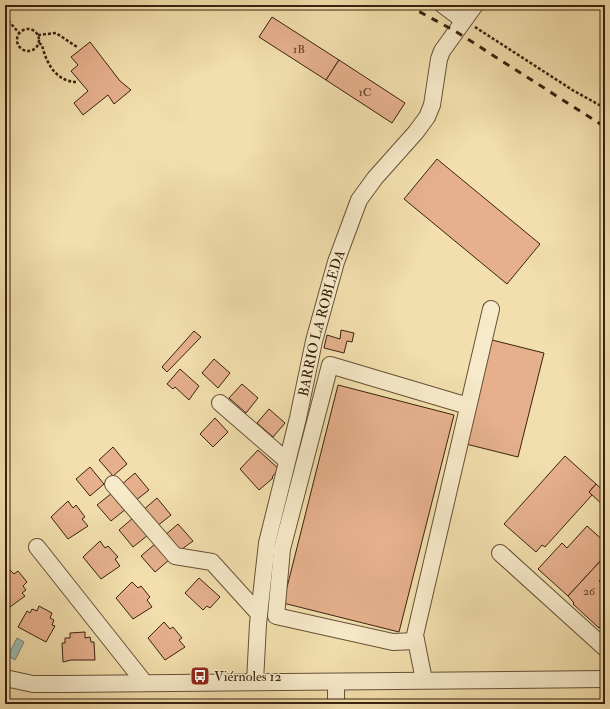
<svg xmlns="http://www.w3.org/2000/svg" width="610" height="709" font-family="'IM FELL Double Pica',serif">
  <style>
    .green { fill: #b8c28b; stroke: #78724d }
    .water { fill: #9dbbb2; stroke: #757e71 }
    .building { fill: #e6b08d; stroke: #38220f }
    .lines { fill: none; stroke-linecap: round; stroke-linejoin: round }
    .minor-casing { stroke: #665136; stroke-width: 18 }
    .path { stroke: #38220f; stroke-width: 2.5; stroke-dasharray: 3 2; stroke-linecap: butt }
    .minor { stroke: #f7eaca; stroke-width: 16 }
    .rail { stroke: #38220f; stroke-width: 3; stroke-dasharray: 7 7; stroke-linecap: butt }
    .labels { text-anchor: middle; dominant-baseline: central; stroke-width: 3; stroke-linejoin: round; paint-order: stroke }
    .number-label { font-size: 12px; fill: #64462e }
    .street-label { font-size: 14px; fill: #38220f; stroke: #f7eaca }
    .poi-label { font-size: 14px; fill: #38220f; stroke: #f7eaca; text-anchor: start }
  </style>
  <rect width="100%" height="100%" fill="#f2dfad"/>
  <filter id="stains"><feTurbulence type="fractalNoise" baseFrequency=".005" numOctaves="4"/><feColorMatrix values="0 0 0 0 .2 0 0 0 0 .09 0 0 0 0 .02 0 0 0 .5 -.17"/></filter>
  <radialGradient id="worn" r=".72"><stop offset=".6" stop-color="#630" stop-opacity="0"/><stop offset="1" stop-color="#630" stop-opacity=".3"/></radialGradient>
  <rect class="green" x="150" y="702" width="79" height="2"/>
  <polygon class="water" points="17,638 24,642 15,660 8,656"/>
  <g class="building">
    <polygon points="272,17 339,60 326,80 259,37"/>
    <polygon points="90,42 120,81 131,90 114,104 108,95 83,115 74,103 88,91 71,71 78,65 71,57"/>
    <polygon points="339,60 405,103 392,123 326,80"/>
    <polygon points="437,159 540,244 507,284 404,199"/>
    <polygon points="341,330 354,333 352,342 347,341 344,353 324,348 327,335 340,339"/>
    <polygon points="194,331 201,337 167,372 162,367"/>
    <polygon points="492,340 544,353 518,457 466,444"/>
    <polygon points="214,359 230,373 218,388 202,373"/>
    <polygon points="180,369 199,386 189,400 175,387 173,389 167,384"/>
    <polygon points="242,384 258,398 246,413 229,398"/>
    <polygon points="338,385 454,415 399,632 283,603"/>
    <polygon points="269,409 285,423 273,437 257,423"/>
    <polygon points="215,418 228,432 213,447 200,434"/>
    <polygon points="113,447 127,464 113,476 99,460"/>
    <polygon points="258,450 279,469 272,477 273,478 259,490 240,469"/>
    <polygon points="565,456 596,484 589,492 592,495 545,547 542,545 536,552 504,524"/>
    <polygon points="90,467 104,484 90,496 76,479"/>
    <polygon points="135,473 149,490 135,501 121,485"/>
    <polygon points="596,484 605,492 605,507 589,492"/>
    <polygon points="112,493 126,509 111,521 97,505"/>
    <polygon points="157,498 171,515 156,527 142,511"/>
    <polygon points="68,501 73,508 76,505 85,517 82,519 88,526 68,539 51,517"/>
    <polygon points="133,518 148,535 133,547 119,530"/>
    <polygon points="178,524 193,541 178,552 164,536"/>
    <polygon points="587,526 605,542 605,556 568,596 538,569 562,543 567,548"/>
    <polygon points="100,541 105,548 108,546 118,557 115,559 120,566 101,579 83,557"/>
    <polygon points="155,544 169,560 155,572 141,556"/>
    <polygon points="605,556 605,575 599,581 605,586 605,622 599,628 573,604 574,603 568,596"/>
    <polygon points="10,570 14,574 18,571 27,582 23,586 26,590 22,593 25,596 10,607 5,600 5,571 7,573"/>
    <polygon points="605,575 605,586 599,581"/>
    <polygon points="199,578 220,597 210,608 207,606 203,610 185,593"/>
    <polygon points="132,582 138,588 141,586 150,597 147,600 152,607 133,619 116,598"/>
    <polygon points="39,606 52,613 50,618 54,620 52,625 55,626 46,642 18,627 27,611 30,613 32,609 37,611"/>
    <polygon points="164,622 170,629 173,627 182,638 179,640 185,647 165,660 148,638"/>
    <polygon points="85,632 85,638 90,637 91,642 94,642 95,660 71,660 63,662 62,643 65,643 65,638 70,638 70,633"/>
  </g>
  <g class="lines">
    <defs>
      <g id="minor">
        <polyline points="443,5 463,20"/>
        <polyline points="220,403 287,461"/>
        <polyline points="113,484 175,556 212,562 259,614"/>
        <polyline points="37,547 144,682"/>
        <polyline points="500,553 605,648"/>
        <polyline points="416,641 393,642 276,616 282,549 330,365 468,406"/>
        <polyline points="5,678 33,684 63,684 605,679"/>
        <polyline points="424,680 415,635 491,309"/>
        <path id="s1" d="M 255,682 L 258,624 L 267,543 L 298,418 L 314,341 L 336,262 L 359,200 L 375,178 L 416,132 L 427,117 L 432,105 L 439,59 L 442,51 L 475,5"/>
        <polyline points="336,682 336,704"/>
      </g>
    </defs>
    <use href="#minor" class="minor-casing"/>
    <g class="path">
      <polyline points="5,17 19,33"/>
      <polyline points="475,27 574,91 605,108"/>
      <circle cx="28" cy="40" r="11"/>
      <polyline points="38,35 56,33 77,47"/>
      <path d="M 39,43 L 42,45 C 46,62 55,81 76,82"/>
    </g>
    <use href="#minor" class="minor"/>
    <polyline class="rail" points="407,5 455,31 605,127"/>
  </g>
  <defs>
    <symbol id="bus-square" viewBox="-11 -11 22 22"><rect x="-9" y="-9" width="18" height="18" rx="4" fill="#8f2418" stroke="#f7eaca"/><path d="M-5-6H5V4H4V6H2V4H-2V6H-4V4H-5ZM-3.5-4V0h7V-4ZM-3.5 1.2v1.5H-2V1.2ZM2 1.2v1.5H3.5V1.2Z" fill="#fff"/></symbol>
  </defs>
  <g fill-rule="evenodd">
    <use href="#bus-square" x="189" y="665" width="22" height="22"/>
  </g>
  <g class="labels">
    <g class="number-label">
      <text x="299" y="49">1B</text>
      <text x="365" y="92">1C</text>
      <text x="589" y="591">26</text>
    </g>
    <g class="street-label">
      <text stroke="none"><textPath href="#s1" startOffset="366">BARRIO LA ROBLEDA</textPath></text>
    </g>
    <g class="poi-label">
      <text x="214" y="676">Viérnoles 12</text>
    </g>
  </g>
  <rect width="610" height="709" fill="none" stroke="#f2dfad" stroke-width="20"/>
  <rect x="6" y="6" width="598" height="697" fill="none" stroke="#38220f" stroke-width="2"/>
  <rect x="10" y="10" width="590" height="689" fill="none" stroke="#38220f"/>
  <rect width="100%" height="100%" filter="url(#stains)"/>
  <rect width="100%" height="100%" fill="url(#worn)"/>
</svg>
